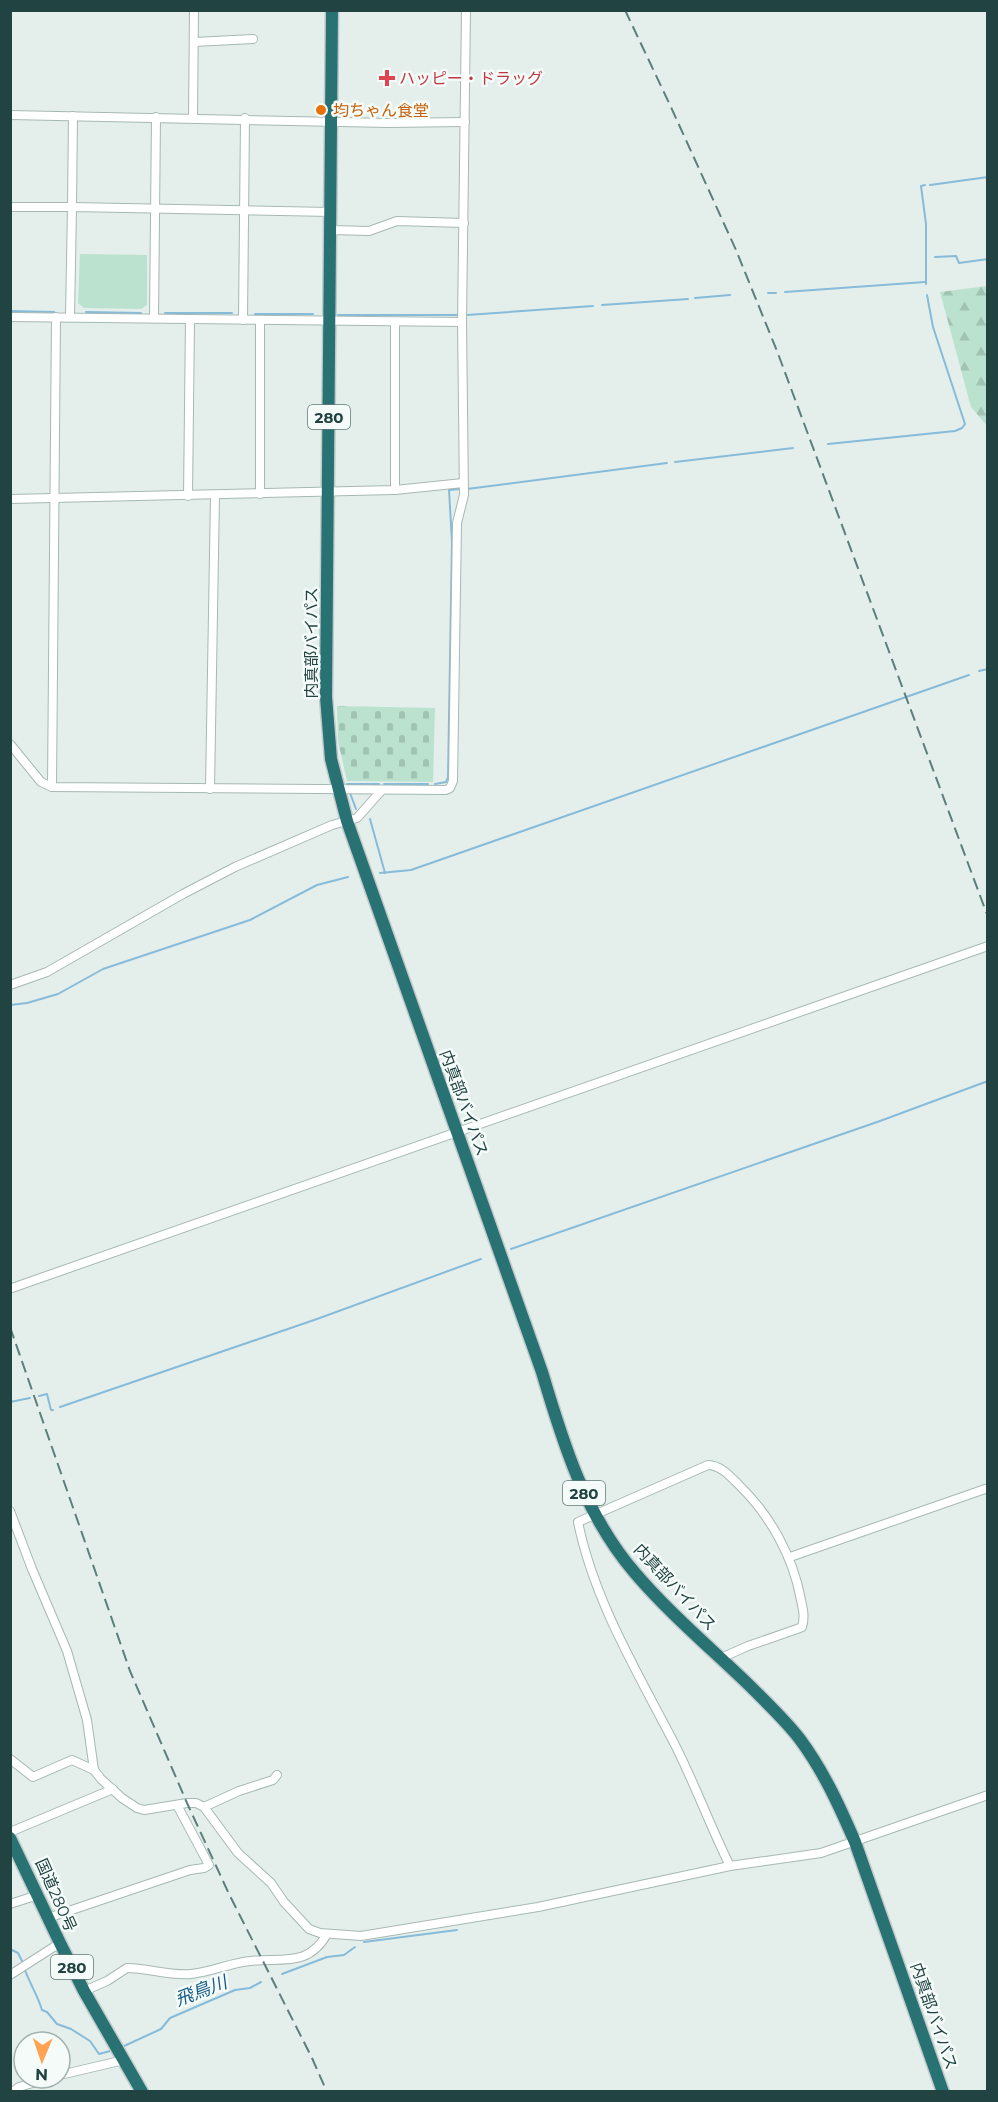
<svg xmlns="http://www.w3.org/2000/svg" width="998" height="2102" font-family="Montserrat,'Noto Sans JP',sans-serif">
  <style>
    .green { fill: #bbe2ce }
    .forest { fill: url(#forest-firs) }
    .cemetery { fill: url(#cemetery-stones) }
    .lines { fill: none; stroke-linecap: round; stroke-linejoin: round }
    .stream { stroke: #86bbd9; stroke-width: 2 }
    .minor-casing { stroke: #a6b8b5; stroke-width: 10 }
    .highway-casing { stroke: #c1caca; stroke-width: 15 }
    .minor { stroke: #fff; stroke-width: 8 }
    .highway { stroke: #297273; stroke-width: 12 }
    .rail { stroke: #5c7e7c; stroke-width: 2; stroke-dasharray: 12 6; stroke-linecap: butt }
    .health-dot { fill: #e0444e; stroke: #f5fbf9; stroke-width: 2 }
    .food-dot { fill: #e8710a; stroke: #f5fbf9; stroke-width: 2 }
    .labels { text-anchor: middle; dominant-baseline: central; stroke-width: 5; stroke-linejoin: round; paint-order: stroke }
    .shield { fill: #f5fbf9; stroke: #617a78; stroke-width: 1.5 }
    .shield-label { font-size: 15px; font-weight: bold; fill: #214341 }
    .health-label { font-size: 16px; fill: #be3a42; stroke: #f5fbf9; text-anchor: start }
    .food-label { font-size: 16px; fill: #c56008; stroke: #f5fbf9; text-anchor: start }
    .street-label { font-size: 16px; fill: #214341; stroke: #f5fbf9 }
    .water-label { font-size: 18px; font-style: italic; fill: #135a87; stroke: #f5fbf9 }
  </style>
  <defs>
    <pattern id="forest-firs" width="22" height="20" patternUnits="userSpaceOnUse" patternTransform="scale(1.5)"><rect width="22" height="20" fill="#bbe2ce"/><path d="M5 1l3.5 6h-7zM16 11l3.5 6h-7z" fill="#a0c3b2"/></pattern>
    <pattern id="cemetery-stones" width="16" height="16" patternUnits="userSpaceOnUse" patternTransform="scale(1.5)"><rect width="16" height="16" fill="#bbe2ce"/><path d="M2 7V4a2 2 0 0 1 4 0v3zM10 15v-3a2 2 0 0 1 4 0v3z" fill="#a0c3b2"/></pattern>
  </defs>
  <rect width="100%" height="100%" fill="#e4efec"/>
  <polygon class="green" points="80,254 147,255 147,305 141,309 84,308 78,303"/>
  <polygon class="forest" points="987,286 988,286 987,426 971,407 940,292"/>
  <polygon class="cemetery" points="337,706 435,708 433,782 347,781 338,741"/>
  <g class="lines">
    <g class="stream">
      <polyline points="925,185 921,186 926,224 926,284"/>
      <polyline points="930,185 988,177"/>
      <polyline points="935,257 956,256 959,263 988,259"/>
      <polyline points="785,292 925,282"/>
      <polyline points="768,293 776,293"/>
      <polyline points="695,298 730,295"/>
      <polyline points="602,305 688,299"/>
      <polyline points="10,311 54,312"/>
      <polyline points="86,312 141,313"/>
      <polyline points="165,313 232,313"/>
      <polyline points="255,314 313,314"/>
      <polyline points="338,315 460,315"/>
      <polyline points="467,315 593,306"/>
      <polyline points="828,444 955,431 962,428 965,424 933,327 927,295"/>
      <polyline points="675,462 793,448"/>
      <polyline points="467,489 667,463"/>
      <polyline points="979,671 988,669"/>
      <polyline points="347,784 379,784"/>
      <polyline points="384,784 428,784"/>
      <polyline points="435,784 446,782 448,777 452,542 449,490 461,489"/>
      <polyline points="350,793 356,809"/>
      <polyline points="370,819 385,873"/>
      <polyline points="380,873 411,870 969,675"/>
      <polyline points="10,1005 27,1003 58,994 103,969 250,920 317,885 348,877"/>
      <polyline points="511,1249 880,1121 988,1081"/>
      <polyline points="39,1396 47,1394 51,1410 53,1410"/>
      <polyline points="10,1402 30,1398"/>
      <polyline points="60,1407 317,1319 481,1259"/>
      <polyline points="364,1942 457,1930"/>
      <polyline points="10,1949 18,1953 22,1961"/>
      <path d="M 25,1970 C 30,1984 38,1996 42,2010 L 47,2012 L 57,2024 L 71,2029 L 90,2041 L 99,2054 L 110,2051"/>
      <polyline points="282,1974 327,1957 344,1955 355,1947"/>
      <polyline points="122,2047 161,2029 170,2018 235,1990 250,1988 261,1982"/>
    </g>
    <defs>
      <g id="minor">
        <polyline points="194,42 253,39"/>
        <polyline points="10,115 388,123 465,122"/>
        <polyline points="193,117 194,10"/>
        <polyline points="10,207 72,207 73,116"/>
        <polyline points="331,230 369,231 397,221 464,223"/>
        <polyline points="10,317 462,322"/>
        <polyline points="70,317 72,207 331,212"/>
        <polyline points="154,318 156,117"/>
        <polyline points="243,320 245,118"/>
        <polyline points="260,320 260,494"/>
        <polyline points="395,490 395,322"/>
        <polyline points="188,496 190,319"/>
        <polyline points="10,499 395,490 463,483"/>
        <polyline points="10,744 41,782 52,787 446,790 450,788 453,781 457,523 464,495 462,322 466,10"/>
        <polyline points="52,787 56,317"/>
        <polyline points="210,789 215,495"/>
        <polyline points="10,985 47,972 183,894 235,867 332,825 357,818 381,791"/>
        <polyline points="12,1288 988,946"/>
        <polyline points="10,1511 32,1569 67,1651 87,1720 94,1770 101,1779 122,1798 137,1808 144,1810 187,1803 196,1803 204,1807 238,1853 271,1883 284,1902 309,1929 320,1933 361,1936 538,1907 730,1866 821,1853 988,1795"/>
        <polyline points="790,1557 988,1488"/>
        <path d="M 721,1658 L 748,1646 L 797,1629 L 802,1627 C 805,1617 803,1609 801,1600 C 793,1556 770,1515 738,1484 C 730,1476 720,1465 708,1465 L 578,1522 C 594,1601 638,1673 675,1745 C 695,1784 710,1826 730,1866"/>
        <polyline points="10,1759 33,1777 72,1760 94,1770"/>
        <polyline points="204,1807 239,1791 273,1780 277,1775"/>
        <polyline points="10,1832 113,1789"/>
        <polyline points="10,1904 38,1895"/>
        <polyline points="48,1918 190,1870 204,1868 209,1865 177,1805"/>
        <polyline points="10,1975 60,1943"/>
        <path d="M 84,1991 L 107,1981 L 127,1968 C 148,1968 169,1976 191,1974 C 211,1972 230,1963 250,1961 C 281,1957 308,1968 327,1934"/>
        <polyline points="60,2075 124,2060"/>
        <polyline points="12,2092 19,2087 50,2078"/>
      </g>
      <g id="highway">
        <path d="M 332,10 L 326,697 L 331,759 L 347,821 L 542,1372 C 563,1443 585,1515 635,1573 C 670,1614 713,1650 752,1688 C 768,1704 785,1720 799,1738 C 823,1770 839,1805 855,1842 L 943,2092"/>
        <polyline points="10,1838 60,1943 84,1991 142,2092"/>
      </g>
    </defs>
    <use href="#minor" class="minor-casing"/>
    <use href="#highway" class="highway-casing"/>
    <use href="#minor" class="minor"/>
    <use href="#highway" class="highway"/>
    <g class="rail">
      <polyline points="625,10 670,105 736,250 777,351 988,917"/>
      <polyline points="10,1327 130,1671 187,1803 229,1894 312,2058 327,2092"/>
    </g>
  </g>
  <path class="health-dot" d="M384 69h6v6h6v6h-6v6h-6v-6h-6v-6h6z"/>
  <circle class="food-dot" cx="321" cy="110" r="6"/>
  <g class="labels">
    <g class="shield">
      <rect x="308" y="405" width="42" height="24" rx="4.5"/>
      <rect x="563" y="1481" width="42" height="24" rx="4.5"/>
      <rect x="51" y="1955" width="42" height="24" rx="4.5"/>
    </g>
    <g class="shield-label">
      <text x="329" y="417">280</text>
      <text x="584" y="1493">280</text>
      <text x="72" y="1967">280</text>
    </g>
    <g class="health-label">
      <text x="399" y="78">ハッピー・ドラッグ</text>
    </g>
    <g class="food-label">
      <text x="333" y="110">均ちゃん食堂</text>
    </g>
    <g class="street-label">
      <text transform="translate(311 643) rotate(-90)">内真部バイパス</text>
      <text transform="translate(464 1103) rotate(70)">内真部バイパス</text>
      <text transform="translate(675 1587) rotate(47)">内真部バイパス</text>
      <text transform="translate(56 1895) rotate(66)">国道280号</text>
      <text transform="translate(934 2016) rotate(71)">内真部バイパス</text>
    </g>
    <g class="water-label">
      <text transform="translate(201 1991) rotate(-21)">飛鳥川</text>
    </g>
  </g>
  <rect width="998" height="2102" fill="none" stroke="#214341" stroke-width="24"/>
  <g transform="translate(42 2060) rotate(182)"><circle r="28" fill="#f5fbf9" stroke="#a0b1af" stroke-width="1.5"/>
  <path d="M0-4.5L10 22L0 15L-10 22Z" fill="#ffa252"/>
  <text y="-9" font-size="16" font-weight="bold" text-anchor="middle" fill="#214341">N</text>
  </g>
</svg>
